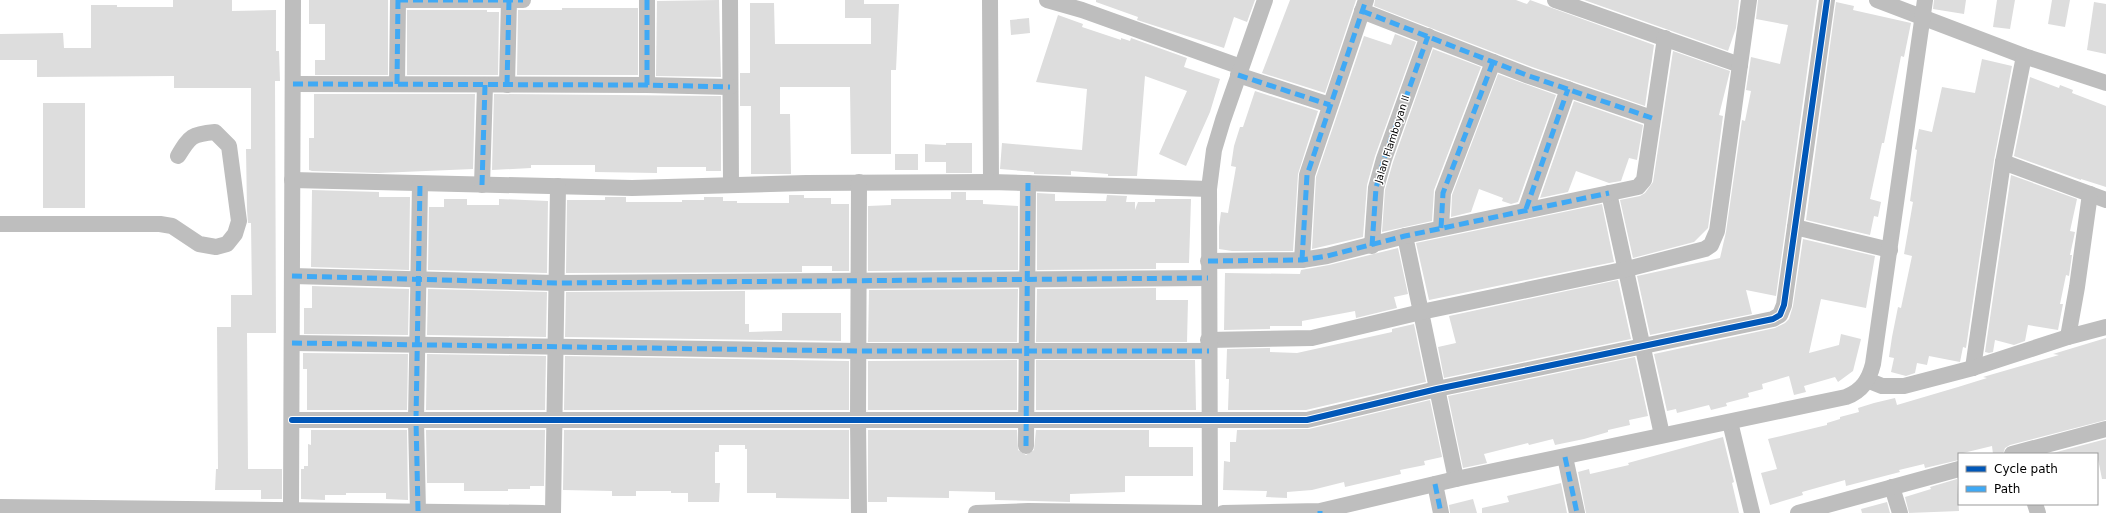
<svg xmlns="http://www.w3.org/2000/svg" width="2106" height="513" font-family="'DejaVu Sans',sans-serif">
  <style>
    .building { fill: #ddd }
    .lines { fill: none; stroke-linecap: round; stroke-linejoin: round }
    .minor { stroke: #bebebe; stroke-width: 16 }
    .quiet { stroke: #3fa9f5; stroke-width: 5; stroke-dasharray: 10 5; stroke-linecap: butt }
    .cycleway-casing { stroke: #fff; stroke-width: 8 }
    .cycleway { stroke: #0057b8; stroke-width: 6 }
    .labels { text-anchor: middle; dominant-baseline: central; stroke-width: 3; stroke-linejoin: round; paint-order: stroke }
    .street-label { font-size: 10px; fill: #000; stroke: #fff }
  </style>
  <rect width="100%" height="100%" fill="#fff"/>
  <g class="building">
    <polygon points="173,0 232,0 232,11 276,10 276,51 279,51 280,81 275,81 276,333 247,333 248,469 282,469 282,499 261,499 261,490 215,490 216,469 218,469 217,327 231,327 231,295 252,295 251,223 248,223 247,210 246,149 251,149 251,88 174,88 174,76 37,77 37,60 0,60 0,34 63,33 64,48 91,48 91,5 117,5 117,7 173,7"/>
    <polygon points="309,0 388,0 388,75 315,75 315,60 325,60 325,24 309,24"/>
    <polygon points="719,0 721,77 656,76 657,1"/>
    <polygon points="845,0 864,0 864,4 899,4 896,70 891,70 891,154 851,154 850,87 780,87 780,114 790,114 791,174 751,174 751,106 740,106 740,73 750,73 750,3 774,3 775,44 871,44 871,18 845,18"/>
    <polygon points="1096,0 1255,0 1247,22 1234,17 1224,48 1137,20 1138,17 1096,2"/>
    <polygon points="1290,0 1356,0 1325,93 1262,73"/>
    <polygon points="1375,0 1516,0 1527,4 1530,0 1654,45 1645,106 1532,67 1374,6"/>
    <polygon points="1584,0 1739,0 1736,28 1728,51"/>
    <polygon points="1758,0 1817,0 1776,296 1746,290 1752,314 1650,335 1637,276 1720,258 1726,232 1742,120 1745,121 1751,91 1746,90 1751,57 1780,64 1788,25 1756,19"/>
    <polygon points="1934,0 1966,0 1964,14 1933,9"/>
    <polygon points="1997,0 2015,0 2010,29 1993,27"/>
    <polygon points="2052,0 2070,0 2065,27 2048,24"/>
    <polygon points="1836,2 1854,6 1853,10 1911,23 1904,57 1901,56 1884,143 1882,143 1870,199 1881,202 1878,217 1874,216 1870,235 1806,220"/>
    <polygon points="2094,2 2106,4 2106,54 2087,50"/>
    <polygon points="562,8 638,8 638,75 517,75 518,10 562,10"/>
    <polygon points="407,10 487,10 487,12 499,12 498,75 407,75"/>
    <polygon points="1058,15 1083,24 1082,27 1121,40 1121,38 1130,41 1131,38 1187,58 1184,67 1220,79 1210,112 1186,166 1159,154 1187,91 1145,76 1137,176 1108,176 1108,174 1071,171 1071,175 1034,174 1034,172 1000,169 1002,143 1082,150 1087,89 1036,82"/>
    <polygon points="1029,18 1030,33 1011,35 1010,20"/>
    <polygon points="1395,34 1416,42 1375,156 1367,185 1363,237 1312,249 1316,177 1364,36 1391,45"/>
    <polygon points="1433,49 1481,67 1434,190 1432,221 1382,232 1385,190 1393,162"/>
    <polygon points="1673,51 1730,71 1719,115 1723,116 1708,228 1694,242 1633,258 1620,200 1640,196 1645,193 1653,182"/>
    <polygon points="1982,59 2012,66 1994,160 1966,348 1963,347 1960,362 1929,356 1927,365 1917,363 1915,373 1906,376 1891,372 1894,358 1889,357 1892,337 1898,307 1901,308 1912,256 1904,254 1913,202 1910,201 1917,150 1915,149 1919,129 1932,132 1942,87 1975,93"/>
    <polygon points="1498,74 1556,95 1518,202 1511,204 1502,201 1503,198 1479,189 1471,212 1451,217 1452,195"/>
    <polygon points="2030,77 2059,88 2060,85 2073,90 2072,93 2106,106 2106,187 2081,179 2081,180 2014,156"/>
    <polygon points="1255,91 1318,111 1298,174 1293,251 1232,251 1219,249 1219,227 1221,212 1228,213 1236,167 1231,166 1234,146 1240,127 1243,127"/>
    <polygon points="314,94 475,94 473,169 379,173 312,171 309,170 309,138 314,138"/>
    <polygon points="494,94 721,96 721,171 706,171 706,167 657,167 657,173 595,172 595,165 531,165 531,168 492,170"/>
    <polygon points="1574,101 1643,125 1637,160 1629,158 1621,181 1609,183 1576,171 1568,192 1540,198"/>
    <rect x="43" y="103" width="42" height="105"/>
    <polygon points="946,143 972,143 972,173 946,173 946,162 925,162 925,144 946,145"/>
    <rect x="895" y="154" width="23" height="16"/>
    <polygon points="2011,175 2077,199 2070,231 2075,232 2070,255 2072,255 2069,276 2066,275 2060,304 2063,304 2058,330 2028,325 2025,341 2014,345 1995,340 1993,352 1989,353 1985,352"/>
    <polygon points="312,190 379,192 379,197 410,197 409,270 311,267"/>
    <polygon points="951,192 966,192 966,200 983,200 983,204 1018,206 1018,270 868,271 868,206 891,205 891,199 951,199"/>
    <polygon points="1037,193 1055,194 1055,201 1106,201 1107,195 1127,196 1126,202 1135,202 1135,210 1138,202 1155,202 1155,199 1191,199 1189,263 1156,263 1156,269 1037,270"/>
    <polygon points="789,195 804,195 804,198 831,198 831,204 849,204 849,271 832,271 832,266 802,266 802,272 566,273 567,200 605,200 605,197 626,197 626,202 682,202 682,200 704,200 704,197 723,197 723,201 737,201 737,203 789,203"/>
    <polygon points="444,199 467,199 467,205 499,205 499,199 548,201 547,273 428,270 429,207 444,207"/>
    <polygon points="1602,204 1614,262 1429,300 1416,243"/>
    <polygon points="1803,239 1875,256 1866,308 1821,299 1809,353 1839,345 1841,334 1861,339 1853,371 1838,382 1835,377 1804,386 1806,392 1794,395 1789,376 1762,384 1763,389 1748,393 1749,397 1726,403 1727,406 1711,410 1709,405 1677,413 1676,409 1667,411 1654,354 1775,328 1785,323 1789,319 1793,306"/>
    <polygon points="1398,248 1408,294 1394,297 1397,308 1356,318 1355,311 1302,321 1302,326 1270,326 1270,329 1224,330 1225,273 1300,274 1301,270 1329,265"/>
    <polygon points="1618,280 1631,339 1444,378 1438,347 1456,343 1449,316"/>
    <polygon points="312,286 409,289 408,335 304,334 304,308 312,308"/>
    <polygon points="1156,288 1156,300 1188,300 1187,342 1036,342 1037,289"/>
    <polygon points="428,289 547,292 546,337 427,335"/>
    <polygon points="1018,289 1017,342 868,342 869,290"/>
    <polygon points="745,291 745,324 749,324 749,332 782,331 782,313 841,313 841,341 565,337 566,292"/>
    <polygon points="1414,324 1426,382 1306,410 1228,410 1229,379 1226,379 1227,349 1270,348 1270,352 1297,353 1392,332 1392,329"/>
    <polygon points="2106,338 2106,420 2010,445 2005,448 2003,454 1993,454 1992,446 1959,454 1959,460 1925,468 1924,464 1899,470 1900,472 1846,486 1845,480 1802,492 1803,495 1770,505 1761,473 1777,469 1768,439 1827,425 1827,423 1840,419 1840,417 1859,412 1858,408 1874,403 1895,398 1897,405 1958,387 1987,378 1983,377 2059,355 2053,354"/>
    <polygon points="303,353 408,354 407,410 307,410 307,369 303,369"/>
    <polygon points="427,354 546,356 545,410 426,410"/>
    <polygon points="565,356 849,361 849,410 564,410"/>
    <polygon points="1635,357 1648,416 1629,420 1630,425 1608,430 1608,432 1584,439 1555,445 1553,439 1529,445 1528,443 1484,454 1487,463 1463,468 1448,396"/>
    <polygon points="1017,360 1017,410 868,410 868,361"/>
    <polygon points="1036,360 1195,360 1196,410 1036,410"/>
    <polygon points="1430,400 1442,457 1424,461 1425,465 1400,470 1401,474 1345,487 1344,482 1312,490 1287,492 1287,498 1266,497 1267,491 1223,490 1224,461 1230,462 1230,442 1236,442 1237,430 1309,429"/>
    <polygon points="311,430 407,430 408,500 386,499 386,493 346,493 346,495 325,495 325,500 301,499 301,469 304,469 304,466 308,466 308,444 311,445"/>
    <polygon points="426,430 545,430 544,486 530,486 530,489 508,489 508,491 464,491 464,483 427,483"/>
    <polygon points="564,430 849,430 849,499 776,498 776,493 747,493 747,449 745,449 745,445 719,445 719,452 715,452 715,483 720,483 719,502 688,502 688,493 671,493 671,491 636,491 636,496 612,496 612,491 563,490"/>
    <polygon points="868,430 1017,430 1018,450 1026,455 1034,450 1036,430 1149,430 1149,447 1193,447 1193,476 1125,476 1125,492 1070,494 1070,502 995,500 995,492 949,491 949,498 887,497 887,502 868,502"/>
    <polygon points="1723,437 1734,482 1732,483 1739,513 1586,513 1578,472 1589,469 1590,474 1629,465 1628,463"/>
    <polygon points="2106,439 2106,479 2102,479 2097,454 2049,454"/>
    <polygon points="1957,479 1959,511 1909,513 1905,497 1931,489 1930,487"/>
    <polygon points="1561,483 1567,513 1482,513 1482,508 1509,502 1507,496"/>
    <polygon points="1473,499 1477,513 1450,513 1449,505"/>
    <polygon points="1887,502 1890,513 1862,513 1861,509"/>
  </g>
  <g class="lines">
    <g class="minor">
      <polyline points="398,0 523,0"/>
      <polyline points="730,0 731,185"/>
      <polyline points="990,0 991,182"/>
      <polyline points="1047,0 1082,10 1241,67"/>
      <polyline points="1555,0 1740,65"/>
      <polyline points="1877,0 2024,56 2106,83"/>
      <polyline points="1362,11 1529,76 1652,118"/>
      <polyline points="1238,75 1330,105"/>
      <polyline points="293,84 647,85 730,87"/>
      <polyline points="397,84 398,0"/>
      <polyline points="507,85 509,0"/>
      <polyline points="647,85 647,0"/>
      <polyline points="2003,162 2106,200"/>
      <polyline points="292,180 632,188 806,183 991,182 1209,189"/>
      <polyline points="859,182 858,419 859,513"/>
      <polyline points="482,185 485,85"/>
      <polyline points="1609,193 1662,435"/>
      <polyline points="1526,209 1568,89"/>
      <path d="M 0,224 L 160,224 L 172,226 L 199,244 L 216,247 L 227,244 L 235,234 L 239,221 L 229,146 L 215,132 C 192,134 190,136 178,156"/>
      <polyline points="1795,227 1890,250"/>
      <polyline points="1441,228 1443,193 1493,62"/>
      <polyline points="1405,236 1456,479"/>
      <polyline points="1372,246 1376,188 1384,159 1428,36"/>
      <polyline points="1302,260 1307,175 1366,0"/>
      <polyline points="1208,261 1302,260 1327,256 1405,236 1638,187 1644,180 1645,173 1665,38"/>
      <polyline points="292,276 556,283 1208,278"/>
      <polyline points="2068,337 2077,287 2090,194"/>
      <polyline points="1208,340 1312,338 1421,312 1627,269 1705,249 1711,245 1717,231 1749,0"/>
      <polyline points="292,343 858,351 1209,351"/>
      <polyline points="1973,368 2003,162 2024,56"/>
      <polyline points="1867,380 1882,386 1904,386 1973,368 2068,337 2106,327"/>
      <polyline points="292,420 1307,420 1437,389 1773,319 1780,315 1784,305 1827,0"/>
      <polyline points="1730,422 1752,513"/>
      <polyline points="1026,446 1028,183"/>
      <polyline points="2012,454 2106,429"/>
      <polyline points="1565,457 1577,513"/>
      <polyline points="1435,484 1441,513"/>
      <polyline points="1892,487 1900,513"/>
      <polyline points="2035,504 2038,513"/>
      <polyline points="0,507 543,513"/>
      <polyline points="291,509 293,0"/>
      <polyline points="418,511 416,420 420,184"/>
      <polyline points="553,513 558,186"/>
      <polyline points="976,513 1028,511 1203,513"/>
      <polyline points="1210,513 1209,189 1214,150 1223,120 1265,0"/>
      <path d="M 1223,513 L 1320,511 L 1456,479 L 1846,397 C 1862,391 1869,380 1873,364 L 1925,0"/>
      <polyline points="1798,513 1959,469"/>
    </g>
    <g class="quiet">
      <polyline points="398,0 523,0"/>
      <polyline points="1362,11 1529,76 1652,118"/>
      <polyline points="1238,75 1330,105"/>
      <polyline points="293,84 647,85 730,87"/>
      <polyline points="397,84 398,0"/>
      <polyline points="507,85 509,0"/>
      <polyline points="647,85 647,0"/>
      <polyline points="482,185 485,85"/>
      <polyline points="1526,209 1568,89"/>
      <polyline points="1441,228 1443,193 1493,62"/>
      <polyline points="1372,246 1376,188 1384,159 1428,36"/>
      <polyline points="1302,260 1307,175 1366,0"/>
      <polyline points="1208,261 1302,260 1327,256 1405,236 1609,193"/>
      <polyline points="292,276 556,283 1208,278"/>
      <polyline points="292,343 858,351 1209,351"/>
      <polyline points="1026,446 1028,183"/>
      <polyline points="1565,457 1577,513"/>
      <polyline points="1435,484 1441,513"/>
      <polyline points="418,511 416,420 420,184"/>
      <polyline points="1320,511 1320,513"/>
    </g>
    <defs>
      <polyline id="cycleway" points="292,420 1307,420 1437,389 1773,319 1780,315 1784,305 1827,0"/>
    </defs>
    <use href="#cycleway" class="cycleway-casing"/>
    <use href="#cycleway" class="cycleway"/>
  </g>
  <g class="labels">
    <g class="street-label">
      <text transform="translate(1392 139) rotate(-72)">Jalan Flamboyan II</text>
    </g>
  </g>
  <rect x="1958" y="453" width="140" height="52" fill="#ffffff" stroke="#999999"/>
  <rect x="1966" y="466" width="20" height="6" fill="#0057b8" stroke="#999999"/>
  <text x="1994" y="473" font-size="12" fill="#000000">Cycle path</text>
  <rect x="1966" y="486" width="20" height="6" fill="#3fa9f5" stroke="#999999"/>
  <text x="1994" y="493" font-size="12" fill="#000000">Path</text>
</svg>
